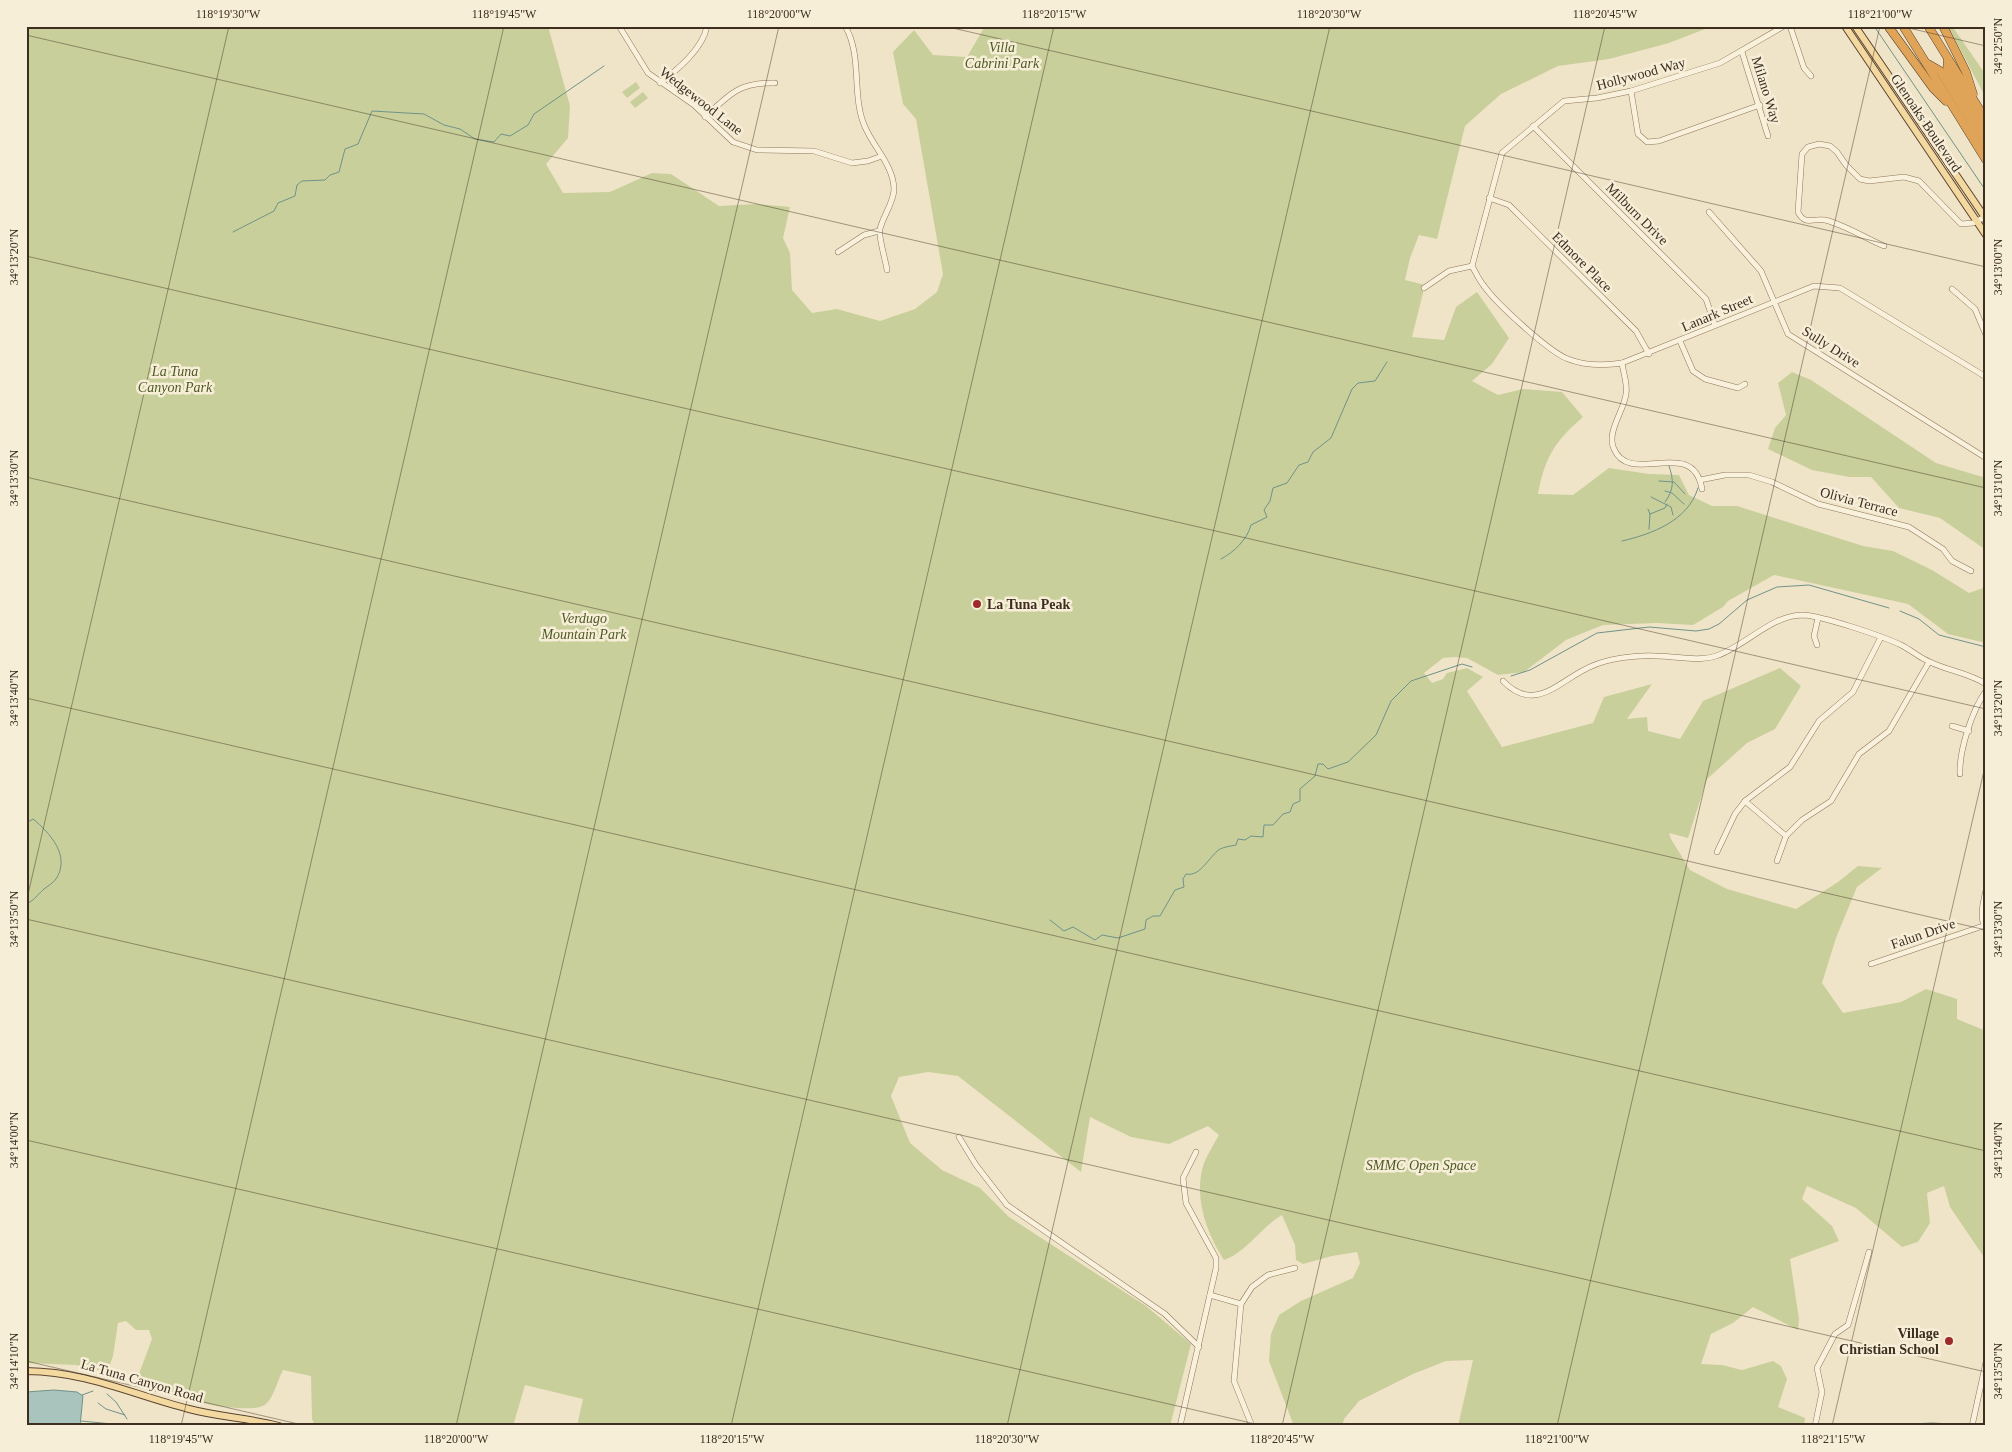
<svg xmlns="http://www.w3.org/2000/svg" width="2012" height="1452" font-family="'Times New Roman',serif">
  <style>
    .green { fill: #c9cf9b }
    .water { fill: #a9c4bc; stroke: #6f938a }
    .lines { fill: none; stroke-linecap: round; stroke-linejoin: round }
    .stream { stroke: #6f938a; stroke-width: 1 }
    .minor-casing { stroke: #8d765c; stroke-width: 6 }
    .major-casing { stroke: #5b4430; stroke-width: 8 }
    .highway-casing { stroke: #5b4430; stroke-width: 9 }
    .minor { stroke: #faf1dc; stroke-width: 5 }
    .major { stroke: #f3d9a0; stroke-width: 6 }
    .highway { stroke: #e0a458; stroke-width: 8 }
    .ticks { fill: none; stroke: #3d2e20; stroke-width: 1; stroke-opacity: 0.45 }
    .poi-dot { fill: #9e2a2b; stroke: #f7eed8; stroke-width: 2 }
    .labels { text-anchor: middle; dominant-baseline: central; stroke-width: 5; stroke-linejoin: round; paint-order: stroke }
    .park-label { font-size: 14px; font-style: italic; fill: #4d5a26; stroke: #f7eed8 }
    .street-label { font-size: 14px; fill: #3d2e20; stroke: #f7eed8 }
    .poi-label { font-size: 14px; font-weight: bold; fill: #3d2e20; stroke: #f7eed8; text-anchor: start }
    .neatline { fill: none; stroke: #3d2e20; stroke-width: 2 }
    .ticks-label { font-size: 12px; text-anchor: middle; fill: #3d2e20 }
  </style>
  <rect width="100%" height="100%" fill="#f0e4c8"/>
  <g class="green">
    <path d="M 26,26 L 548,26 L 570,106 L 568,138 L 546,164 L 563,193 L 610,192 L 652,173 L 671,174 L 719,206 L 756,204 L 790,207 L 783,238 L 790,253 L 792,290 L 812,313 L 837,309 L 880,321 L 915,309 L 937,292 L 943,274 L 916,119 L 903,104 L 893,52 L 914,30 L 933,55 L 967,57 L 985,26 L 1713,26 L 1669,43 L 1609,59 L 1558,66 L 1501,94 L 1465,126 L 1437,239 L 1419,235 L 1410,258 L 1405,280 L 1425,285 L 1412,337 L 1444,340 L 1456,307 L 1477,292 L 1509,338 L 1492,364 L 1472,381 L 1498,395 L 1523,389 L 1562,392 L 1583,417 C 1555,441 1545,457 1538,494 L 1573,495 L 1609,468 L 1649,474 L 1679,475 L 1689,495 L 1712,506 L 1737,506 L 1863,546 L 1893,551 L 1932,570 L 1969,593 L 1986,587 L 1986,643 L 1948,634 L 1908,604 L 1774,575 L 1728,601 L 1723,607 L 1693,625 L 1657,623 L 1603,625 L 1566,640 L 1524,672 L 1498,675 L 1467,658 L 1455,657 L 1443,658 L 1424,673 L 1432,683 L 1443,679 L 1447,673 L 1467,668 L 1483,677 L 1467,691 L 1502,747 L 1593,723 L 1604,697 L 1652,684 L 1627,719 L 1647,717 L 1648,731 L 1680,739 L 1703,701 L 1780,668 L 1801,686 L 1775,729 L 1747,743 L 1707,779 L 1688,838 L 1669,833 L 1671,839 L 1690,870 L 1727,889 L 1796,909 L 1838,882 L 1858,866 L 1882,868 L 1857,887 L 1836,938 L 1822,983 L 1843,1013 L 1901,1002 L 1926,989 L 1957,999 L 1957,1019 L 1986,1031 L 1986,1260 L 1950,1207 L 1944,1186 L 1927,1193 L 1930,1223 L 1918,1242 L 1902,1247 L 1856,1208 L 1807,1186 L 1802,1199 L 1832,1226 L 1839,1241 L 1790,1259 L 1799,1319 L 1798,1330 L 1753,1307 L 1733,1323 L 1711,1334 L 1701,1364 L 1722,1365 L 1742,1370 L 1773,1361 L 1781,1366 L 1787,1379 L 1778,1407 L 1805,1418 L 1804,1426 L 1458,1426 L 1473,1360 L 1446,1361 L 1413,1374 L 1359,1401 L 1344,1419 L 1342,1426 L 1294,1426 L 1269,1361 L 1271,1334 L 1279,1315 L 1301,1301 L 1353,1278 L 1360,1263 L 1357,1252 L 1332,1256 L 1303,1264 L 1296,1260 L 1295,1245 L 1282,1215 C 1261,1227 1247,1252 1224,1260 C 1206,1232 1193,1196 1204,1163 C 1208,1153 1214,1144 1219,1135 L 1208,1126 L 1169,1144 L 1131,1137 L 1090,1117 L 1081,1172 L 958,1076 L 928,1072 L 899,1077 L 891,1096 L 910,1143 L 942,1170 L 980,1188 L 1009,1217 L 1146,1306 L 1191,1344 L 1170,1426 L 577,1426 L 583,1399 L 525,1385 L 513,1426 L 315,1426 L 312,1419 L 311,1376 L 283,1370 C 278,1379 274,1397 266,1404 C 251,1418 151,1395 137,1379 L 152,1339 L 149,1330 L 136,1330 L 126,1321 L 118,1323 L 113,1356 L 108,1370 L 103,1371 L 76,1365 L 26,1363 Z"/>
    <polygon points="1948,26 1952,26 1986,75 1986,98"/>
    <polygon points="636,82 640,88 627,98 622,92"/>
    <polygon points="643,92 648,98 635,108 630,102"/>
    <polygon points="1792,372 1811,380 1936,463 1986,478 1986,550 1940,518 1899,508 1871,477 1849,477 1812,470 1768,449 1775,428 1786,415 1778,383"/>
  </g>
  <polygon class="water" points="54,1390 77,1392 83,1396 80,1426 26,1426 26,1392"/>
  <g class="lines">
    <g class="stream">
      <polyline points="1874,26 1986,191"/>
      <polyline points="233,232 274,211 278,203 295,196 297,185 302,181 325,180 330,175 339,172 345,149 358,144 372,111 424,114 444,125 460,129 475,139 494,142 501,134 510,136 528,125 534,114 604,66"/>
      <polyline points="1659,481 1674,482 1685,494"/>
      <polyline points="1665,491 1672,493 1684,504"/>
      <polyline points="1651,497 1671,507 1673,515"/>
      <path d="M 1665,502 C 1674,490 1674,480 1669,466"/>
      <polyline points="1648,509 1650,514 1649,529"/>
      <polyline points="1650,514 1665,508 1667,504"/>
      <path d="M 1622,541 C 1652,534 1688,521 1698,488"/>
      <path d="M 1221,559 C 1234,552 1247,540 1251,525 L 1267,517 L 1264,510 L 1270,501 L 1273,488 L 1287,483 L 1299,465 L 1308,462 L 1313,452 L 1331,438 L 1352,389 L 1358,383 L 1375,381 L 1387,362"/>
      <polyline points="1900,611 1919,619 1939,635 1986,647"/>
      <polyline points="1511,676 1530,670 1597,633 1649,627 1696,631 1709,629 1719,624 1747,600 1777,587 1809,585 1889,608"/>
      <path d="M 26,823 L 33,819 C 50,833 71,856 56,879 C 53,883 48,886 44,889 C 37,895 35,900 26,904"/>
      <path d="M 1050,920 L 1064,931 L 1073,927 L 1095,940 L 1102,935 L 1118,938 L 1145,929 L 1146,920 L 1153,916 L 1160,916 L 1175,890 L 1184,887 L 1183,879 L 1186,874 C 1201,877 1209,856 1220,849 C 1224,847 1231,846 1236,845 L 1238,839 L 1245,840 L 1251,836 L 1263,837 L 1264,825 L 1273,825 L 1283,814 L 1290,812 L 1293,804 L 1300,801 L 1300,789 L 1315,776 L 1318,764 L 1323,764 L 1328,769 L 1348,762 L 1376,735 L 1391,701 L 1411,681 L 1462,664 L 1472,667"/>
      <polyline points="107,1394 116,1402 127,1419"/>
      <polyline points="82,1395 93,1391"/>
      <polyline points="98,1403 106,1409 125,1415"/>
      <polyline points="81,1421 133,1426"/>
      <polyline points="1975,1425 1983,1426"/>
      <polyline points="1872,1426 1932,1423 1971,1425"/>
    </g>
    <defs>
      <g id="minor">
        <polyline points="619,26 648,73 694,105 733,142 757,150 814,151 852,163 868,161 882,156"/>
        <path d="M 845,26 C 863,56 851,96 865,127 C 874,148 894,166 894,190 C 893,204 883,216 880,229 C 878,237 886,261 887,270"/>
        <polyline points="1790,26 1804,68 1811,76"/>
        <polyline points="1742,52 1768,136"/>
        <path d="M 660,83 C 677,70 703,49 707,26"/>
        <polyline points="1631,91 1638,134 1647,142 1659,141 1760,105"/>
        <path d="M 705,117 C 730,94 739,82 775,83"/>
        <polyline points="1533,126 1706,299 1715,325"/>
        <polyline points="1489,198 1509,205 1636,331 1649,354"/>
        <polyline points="1709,212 1761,271 1788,334 1986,458"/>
        <path d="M 1884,246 C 1867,239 1843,224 1825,220 C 1812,218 1805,226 1798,212 L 1802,154 L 1808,147 L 1819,144 L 1830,146 L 1837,152 L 1846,165 L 1860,179 L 1869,181 L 1904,177 L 1919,181 L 1961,224 L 1973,223 L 1985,217"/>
        <polyline points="838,252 864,235 879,231"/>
        <path d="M 1472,266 C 1476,273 1479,280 1484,286 C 1496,303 1549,352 1568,359 C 1586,366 1603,366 1622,363 L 1814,286 L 1840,288 L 1986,377"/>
        <polyline points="1424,288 1449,271 1472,266 1502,153 1564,101 1597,98 1631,91 1720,63 1784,26"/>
        <polyline points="1952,289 1975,309 1986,335"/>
        <polyline points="1680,341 1693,371 1705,379 1738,388 1745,384"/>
        <path d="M 1622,363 C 1623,372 1628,385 1626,394 C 1624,411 1606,432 1614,449 C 1630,487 1693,435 1702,489"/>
        <polyline points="1700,480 1725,475 1749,475 1772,482 1818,504 1909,527 1943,549 1952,561 1971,571"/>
        <polyline points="1817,645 1814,636 1818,618"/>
        <path d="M 1503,681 C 1536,715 1560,679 1592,666 C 1610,658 1637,655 1656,656 C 1675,656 1697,662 1716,656 C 1746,646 1771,615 1803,615 C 1823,616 1882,636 1901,645 C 1911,650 1920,658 1930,662 C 1949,671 1968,673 1986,684"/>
        <polyline points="1952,726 1969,731"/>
        <path d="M 1960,774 C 1959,751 1972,710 1986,691"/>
        <polyline points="1745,801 1786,836"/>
        <polyline points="1717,852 1735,814 1745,801 1790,767 1819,721 1853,692 1881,637"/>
        <polyline points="1777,861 1786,836 1802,820 1831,801 1859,754 1889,731 1929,662"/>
        <path d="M 1986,890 C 1983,902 1979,919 1986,930"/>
        <polyline points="1871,964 1983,926"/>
        <polyline points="959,1137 976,1165 1007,1205 1165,1314 1199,1347"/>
        <polyline points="1210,1295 1241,1304"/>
        <polyline points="1180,1426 1216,1268 1216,1258 1186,1203 1183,1178 1196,1152"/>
        <polyline points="1252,1426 1234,1381 1241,1304 1252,1287 1268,1275 1295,1268"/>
        <polyline points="1815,1426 1822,1392 1817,1368 1835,1334 1848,1325 1869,1252"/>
        <polyline points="1972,1426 1986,1362"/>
      </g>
      <g id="major">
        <polyline points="1845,26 1986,235"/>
        <polyline points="1855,26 1986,219"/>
        <path d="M 26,1371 C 89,1372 130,1394 189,1409 C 219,1417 249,1418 279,1426"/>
      </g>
      <g id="highway">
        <polyline points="1888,26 1933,88 1946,101"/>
        <polyline points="1903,26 1986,160"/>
        <polyline points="1928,26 1986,120"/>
        <polyline points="1943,26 1966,72 1973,94"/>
        <polyline points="1948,59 1947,71 1986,133"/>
        <polyline points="1928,64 1940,71 1986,146"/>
      </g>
    </defs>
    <use href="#minor" class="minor-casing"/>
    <use href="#major" class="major-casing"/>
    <use href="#highway" class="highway-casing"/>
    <use href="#minor" class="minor"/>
    <use href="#major" class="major"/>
    <use href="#highway" class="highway"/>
  </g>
  <path class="ticks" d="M 944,26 L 1986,267M 1900,26 L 1986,46M 26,35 L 1986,488M 26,256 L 1986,709M 26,477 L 1986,930M 26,698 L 1986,1151M 26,903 L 229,26M 26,919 L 1986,1372M 26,1140 L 1264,1426M 26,1361 L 307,1426M 181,1426 L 504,26M 456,1426 L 779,26M 731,1426 L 1054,26M 1007,1426 L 1330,26M 1282,1426 L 1605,26M 1557,1426 L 1880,26M 1832,1426 L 1986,762"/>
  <g class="poi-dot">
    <circle cx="977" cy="604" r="5"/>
    <circle cx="1949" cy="1341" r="5"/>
  </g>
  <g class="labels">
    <g class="park-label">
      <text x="1002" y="47">Villa<tspan x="1002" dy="16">Cabrini Park</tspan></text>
      <text x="175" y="371">La Tuna<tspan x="175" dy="16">Canyon Park</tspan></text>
      <text x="584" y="618">Verdugo<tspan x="584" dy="16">Mountain Park</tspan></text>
      <text x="1421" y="1165">SMMC Open Space</text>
    </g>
    <g class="street-label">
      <text transform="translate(1641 74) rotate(-15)">Hollywood Way</text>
      <text transform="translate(1766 90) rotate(73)">Milano Way</text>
      <text transform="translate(701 101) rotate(38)">Wedgewood Lane</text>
      <text transform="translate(1926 123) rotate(56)">Glenoaks Boulevard</text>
      <text transform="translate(1637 214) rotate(45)">Milburn Drive</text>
      <text transform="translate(1582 262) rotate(45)">Edmore Place</text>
      <text transform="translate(1717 313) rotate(-23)">Lanark Street</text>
      <text transform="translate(1831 347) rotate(32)">Sully Drive</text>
      <text transform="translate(1859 502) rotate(15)">Olivia Terrace</text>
      <text transform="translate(1923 934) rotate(-19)">Falun Drive</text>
      <text transform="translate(142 1381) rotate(16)">La Tuna Canyon Road</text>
    </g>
    <g class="poi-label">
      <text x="987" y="604">La Tuna Peak</text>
      <text x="1939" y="1333" text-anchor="end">Village<tspan x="1939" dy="16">Christian School</tspan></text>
    </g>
  </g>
  <rect width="2012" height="1452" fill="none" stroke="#f7eed8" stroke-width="55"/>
  <rect x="28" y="28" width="1956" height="1396" class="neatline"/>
  <g class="ticks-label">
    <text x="228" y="18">118°19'30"W</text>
    <text x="504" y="18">118°19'45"W</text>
    <text x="779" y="18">118°20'00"W</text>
    <text x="1054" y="18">118°20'15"W</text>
    <text x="1329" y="18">118°20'30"W</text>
    <text x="1605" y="18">118°20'45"W</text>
    <text x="1880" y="18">118°21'00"W</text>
    <text transform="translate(1998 46) rotate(-90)" y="4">34°12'50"N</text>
    <text transform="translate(14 257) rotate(-90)" y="4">34°13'20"N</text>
    <text transform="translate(1998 267) rotate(-90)" y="4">34°13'00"N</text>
    <text transform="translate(14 478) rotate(-90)" y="4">34°13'30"N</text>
    <text transform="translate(1998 488) rotate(-90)" y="4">34°13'10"N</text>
    <text transform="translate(14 698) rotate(-90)" y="4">34°13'40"N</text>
    <text transform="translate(1998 708) rotate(-90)" y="4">34°13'20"N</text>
    <text transform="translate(14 919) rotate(-90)" y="4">34°13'50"N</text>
    <text transform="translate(1998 929) rotate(-90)" y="4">34°13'30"N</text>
    <text transform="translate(14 1140) rotate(-90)" y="4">34°14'00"N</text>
    <text transform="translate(1998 1150) rotate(-90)" y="4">34°13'40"N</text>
    <text transform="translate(14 1361) rotate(-90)" y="4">34°14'10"N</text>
    <text transform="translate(1998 1371) rotate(-90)" y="4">34°13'50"N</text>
    <text x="181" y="1443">118°19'45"W</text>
    <text x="456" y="1443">118°20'00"W</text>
    <text x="732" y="1443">118°20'15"W</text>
    <text x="1007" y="1443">118°20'30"W</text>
    <text x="1282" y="1443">118°20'45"W</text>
    <text x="1557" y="1443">118°21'00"W</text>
    <text x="1833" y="1443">118°21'15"W</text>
  </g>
</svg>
